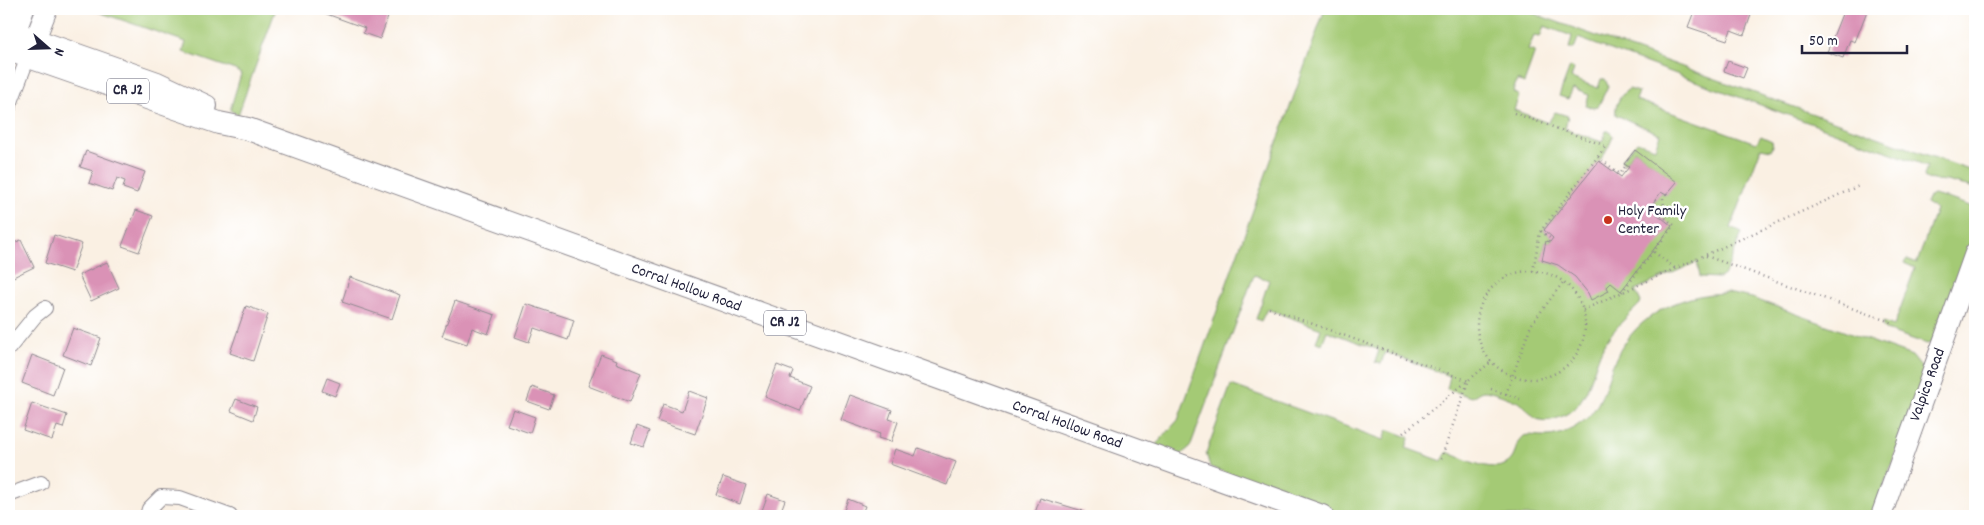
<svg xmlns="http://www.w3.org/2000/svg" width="1984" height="525" font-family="Dekko,sans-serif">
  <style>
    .grass { fill: #a4ca75; stroke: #637658 }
    .building { fill: #da92b6 }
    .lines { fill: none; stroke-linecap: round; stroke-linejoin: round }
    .minor-casing { stroke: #8e898f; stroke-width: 16 }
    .secondary-casing { stroke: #8e898f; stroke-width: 22 }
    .primary-casing { stroke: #8e898f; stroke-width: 24 }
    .path { stroke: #8e898f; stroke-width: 2.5; stroke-dasharray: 1 4; stroke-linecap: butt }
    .minor { stroke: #fff; stroke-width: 14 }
    .secondary { stroke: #fff; stroke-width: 20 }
    .primary { stroke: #fff; stroke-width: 22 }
    .poi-dot { fill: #c8321e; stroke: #fff; stroke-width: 2 }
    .labels { text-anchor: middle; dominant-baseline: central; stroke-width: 5; stroke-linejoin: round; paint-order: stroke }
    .shield { fill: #fff; stroke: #646476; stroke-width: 1 }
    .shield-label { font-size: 15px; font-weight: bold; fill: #22223b }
    .poi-label { font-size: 16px; fill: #22223b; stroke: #fff; text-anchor: start }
    .street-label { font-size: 16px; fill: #22223b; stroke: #fff }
  </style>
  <rect width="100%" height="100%" fill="#fff"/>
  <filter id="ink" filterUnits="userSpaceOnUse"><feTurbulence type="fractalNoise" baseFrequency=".02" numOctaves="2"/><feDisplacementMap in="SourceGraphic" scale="10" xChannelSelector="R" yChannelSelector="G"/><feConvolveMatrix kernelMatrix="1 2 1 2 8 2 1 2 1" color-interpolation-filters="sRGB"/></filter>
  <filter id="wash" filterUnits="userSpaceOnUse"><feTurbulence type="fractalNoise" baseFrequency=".0096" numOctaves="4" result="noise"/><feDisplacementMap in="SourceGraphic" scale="20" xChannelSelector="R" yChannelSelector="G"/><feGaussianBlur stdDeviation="1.12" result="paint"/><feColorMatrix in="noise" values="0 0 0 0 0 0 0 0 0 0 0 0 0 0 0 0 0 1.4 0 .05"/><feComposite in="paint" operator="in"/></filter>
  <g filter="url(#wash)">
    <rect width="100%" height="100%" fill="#faf0e3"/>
    <g class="grass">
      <polygon points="90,9 276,9 238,115 230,110 241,74 235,70 183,52 186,42"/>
      <path d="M 1325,9 L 1521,9 L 1975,172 L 1975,188 L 1946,181 L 1925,179 L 1924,176 L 1927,166 L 1578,38 L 1574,49 L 1569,49 L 1572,36 L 1544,26 L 1540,37 L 1534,36 L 1528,50 L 1535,52 L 1524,83 L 1517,80 L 1513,92 L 1519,96 L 1514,110 L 1548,123 L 1555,112 L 1568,116 L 1565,129 L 1602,142 L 1606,131 L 1609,131 L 1613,136 C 1608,157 1560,210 1544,230 L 1553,238 L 1550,242 L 1546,241 L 1542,260 L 1558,265 L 1609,291 L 1607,287 L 1611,283 L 1671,226 L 1657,214 L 1653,203 L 1661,192 L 1666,195 L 1676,182 L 1635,150 L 1624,164 L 1621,160 L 1637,142 L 1655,148 L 1660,134 L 1616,115 C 1614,105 1621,94 1629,89 L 1639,92 L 1636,100 L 1756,143 L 1761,136 L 1772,141 L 1773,146 L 1771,150 L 1761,148 L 1731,228 L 1742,233 L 1725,274 L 1719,278 L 1700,277 L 1697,262 L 1635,290 L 1641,302 L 1640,304 C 1627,317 1613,329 1604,345 C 1591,369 1591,402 1563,416 C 1556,419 1548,422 1540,420 C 1531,418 1530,411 1524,406 C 1519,401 1491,391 1484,391 C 1479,391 1475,396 1471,397 L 1447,389 L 1450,376 L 1385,352 L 1381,364 L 1375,362 L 1379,350 L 1327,331 L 1322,344 L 1316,342 L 1321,329 L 1267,309 L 1261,321 L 1256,319 L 1269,280 L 1254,275 L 1190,447 L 1179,456 L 1154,447 L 1178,420 Z"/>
      <polygon points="1570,67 1574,69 1571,78 1598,88 1601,79 1605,79 1608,86 1598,107 1593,108 1586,106 1589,95 1573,89 1568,99 1559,96"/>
      <polygon points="1933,195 1950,199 1975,208 1975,231 1936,342 1927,344 1886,330 1883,327 1883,322 1894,326 1915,268 1904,263 1907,259 1917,263 1936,209 1926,203 1928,198"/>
      <path d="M 1727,293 L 1752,298 L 1912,356 L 1925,372 L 1873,516 L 1346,516 L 1210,467 L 1206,453 L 1231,385 L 1384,440 L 1387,431 L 1390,430 L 1408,437 L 1409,439 L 1406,448 L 1442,461 L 1447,452 C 1463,458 1497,477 1511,460 C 1517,453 1515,442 1523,436 C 1530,434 1535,436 1542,436 C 1556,437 1570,431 1581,423 C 1600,410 1605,387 1612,367 C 1631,318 1676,294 1727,293 Z"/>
    </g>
    <g id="blocks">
      <g class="building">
        <polygon points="313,9 391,9 380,39 363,33 365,28"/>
        <polygon points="1695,9 1743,9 1752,12 1744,35 1731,30 1727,40 1688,27"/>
        <polygon points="1844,9 1863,9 1867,11 1855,42 1850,40 1843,58 1827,52"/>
        <polygon points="1728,61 1747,68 1743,78 1724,71"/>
        <polygon points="1635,150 1677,182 1666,195 1661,192 1653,203 1661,209 1657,214 1672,226 1621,291 1611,283 1607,287 1609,291 1591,300 1588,293 1575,277 1558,265 1542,260 1546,241 1550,242 1553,238 1544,230 1599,161 1621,177 1629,167 1624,164"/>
        <polygon points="86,151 145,172 137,193 123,188 125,181 117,178 112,191 89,183 93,171 80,167"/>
        <polygon points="136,210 153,216 139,252 122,246"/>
        <polygon points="54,235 82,244 72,272 45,263"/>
        <polygon points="21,240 34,267 9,279 9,245"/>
        <polygon points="107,262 119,288 91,301 79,275"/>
        <polygon points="350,277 400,295 392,319 342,302"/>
        <polygon points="455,301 495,315 488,334 472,328 467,344 442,336"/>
        <polygon points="526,304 574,320 568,340 534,328 529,342 515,337"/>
        <polygon points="246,306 268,314 253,361 230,353"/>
        <polygon points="73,328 101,338 91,366 63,355"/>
        <polygon points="601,354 617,360 616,363 641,373 630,402 588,386"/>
        <polygon points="32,355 63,367 53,395 22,383"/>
        <polygon points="777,365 793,371 790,378 810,386 800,411 765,397"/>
        <polygon points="327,378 340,383 335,396 322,391"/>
        <polygon points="532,387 554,395 549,409 527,401"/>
        <polygon points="689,391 708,398 695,434 657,421 663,404 682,411"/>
        <polygon points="850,395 892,410 889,419 898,422 891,442 878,438 880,434 841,420"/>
        <polygon points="236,399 257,407 253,420 231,411"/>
        <polygon points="32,403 67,415 63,428 57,426 52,440 23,430"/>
        <polygon points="513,409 535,417 530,433 507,425"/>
        <polygon points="637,426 650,431 644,447 631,443"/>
        <polygon points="918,448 956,462 947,485 890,464 895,449 915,456"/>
        <polygon points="723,477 746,485 740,504 716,495"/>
        <polygon points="768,494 785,500 779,516 760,516"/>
        <polygon points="1040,498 1083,511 1082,516 1045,516 1035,513"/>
        <polygon points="848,499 865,506 861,516 842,516"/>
      </g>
    </g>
  </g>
  <g filter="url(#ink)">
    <use href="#blocks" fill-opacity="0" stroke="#8e898f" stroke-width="1"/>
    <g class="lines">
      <defs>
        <g id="minor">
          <polyline points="9,107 28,57"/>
          <polyline points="9,348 35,316 45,308"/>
          <polyline points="9,495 41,483"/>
          <polyline points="147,516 149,509 161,497 180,498 230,516"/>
        </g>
        <g id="secondary">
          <polyline points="10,47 24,9"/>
          <polyline points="29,55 47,9"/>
          <polyline points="1881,516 1975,253"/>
        </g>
        <g id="primary">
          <polyline points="9,31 157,83 206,106"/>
          <polyline points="9,50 219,123 248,129 1322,516"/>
        </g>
      </defs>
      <use href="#minor" class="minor-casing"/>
      <use href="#secondary" class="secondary-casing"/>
      <use href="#primary" class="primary-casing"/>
      <g class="path">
        <polyline points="1514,113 1606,146 1540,232 1533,271"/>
        <polyline points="1598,157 1620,174 1625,167"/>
        <polyline points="1541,231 1550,238"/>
        <polyline points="1654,252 1676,269"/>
        <polyline points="1706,256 1893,323"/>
        <circle cx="1531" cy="325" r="54"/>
        <polyline points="1622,292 1674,225 1659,213 1664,208 1663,198"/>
        <polyline points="1269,308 1469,381"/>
        <polyline points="1583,310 1861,185"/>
        <polyline points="1491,389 1520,399"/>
        <polyline points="1506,394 1531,325 1564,281"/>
        <polyline points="1403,433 1491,362"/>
        <polyline points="1441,459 1468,382"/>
      </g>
      <use href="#minor" class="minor"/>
      <use href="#secondary" class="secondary"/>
      <use href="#primary" class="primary"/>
    </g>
  </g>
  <circle class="poi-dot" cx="1608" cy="220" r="5"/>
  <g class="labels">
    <g class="shield">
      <rect x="107" y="78.5" width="42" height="25" rx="4"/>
      <rect x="764" y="310.5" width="42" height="25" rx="4"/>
    </g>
    <g class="shield-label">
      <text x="128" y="91">CR J2</text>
      <text x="785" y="323">CR J2</text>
    </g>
    <g class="poi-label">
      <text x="1618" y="211">Holy Family<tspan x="1618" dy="18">Center</tspan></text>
    </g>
    <g class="street-label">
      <text transform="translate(686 288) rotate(20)">Corral Hollow Road</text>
      <text transform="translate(1928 385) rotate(-70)">Valpico Road</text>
      <text transform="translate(1067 425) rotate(20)">Corral Hollow Road</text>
    </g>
  </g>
  <rect width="1984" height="525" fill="none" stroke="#fff" stroke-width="30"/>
  <g transform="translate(48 48) rotate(110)" stroke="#ffffff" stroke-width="4" paint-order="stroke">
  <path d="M0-4L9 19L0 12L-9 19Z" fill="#22223b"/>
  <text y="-8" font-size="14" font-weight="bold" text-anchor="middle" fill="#22223b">N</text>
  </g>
  <path d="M1802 45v8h105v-8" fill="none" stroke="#22223b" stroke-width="2.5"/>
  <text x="1809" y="45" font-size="15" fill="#22223b" stroke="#ffffff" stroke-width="4" paint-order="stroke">50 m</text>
</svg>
